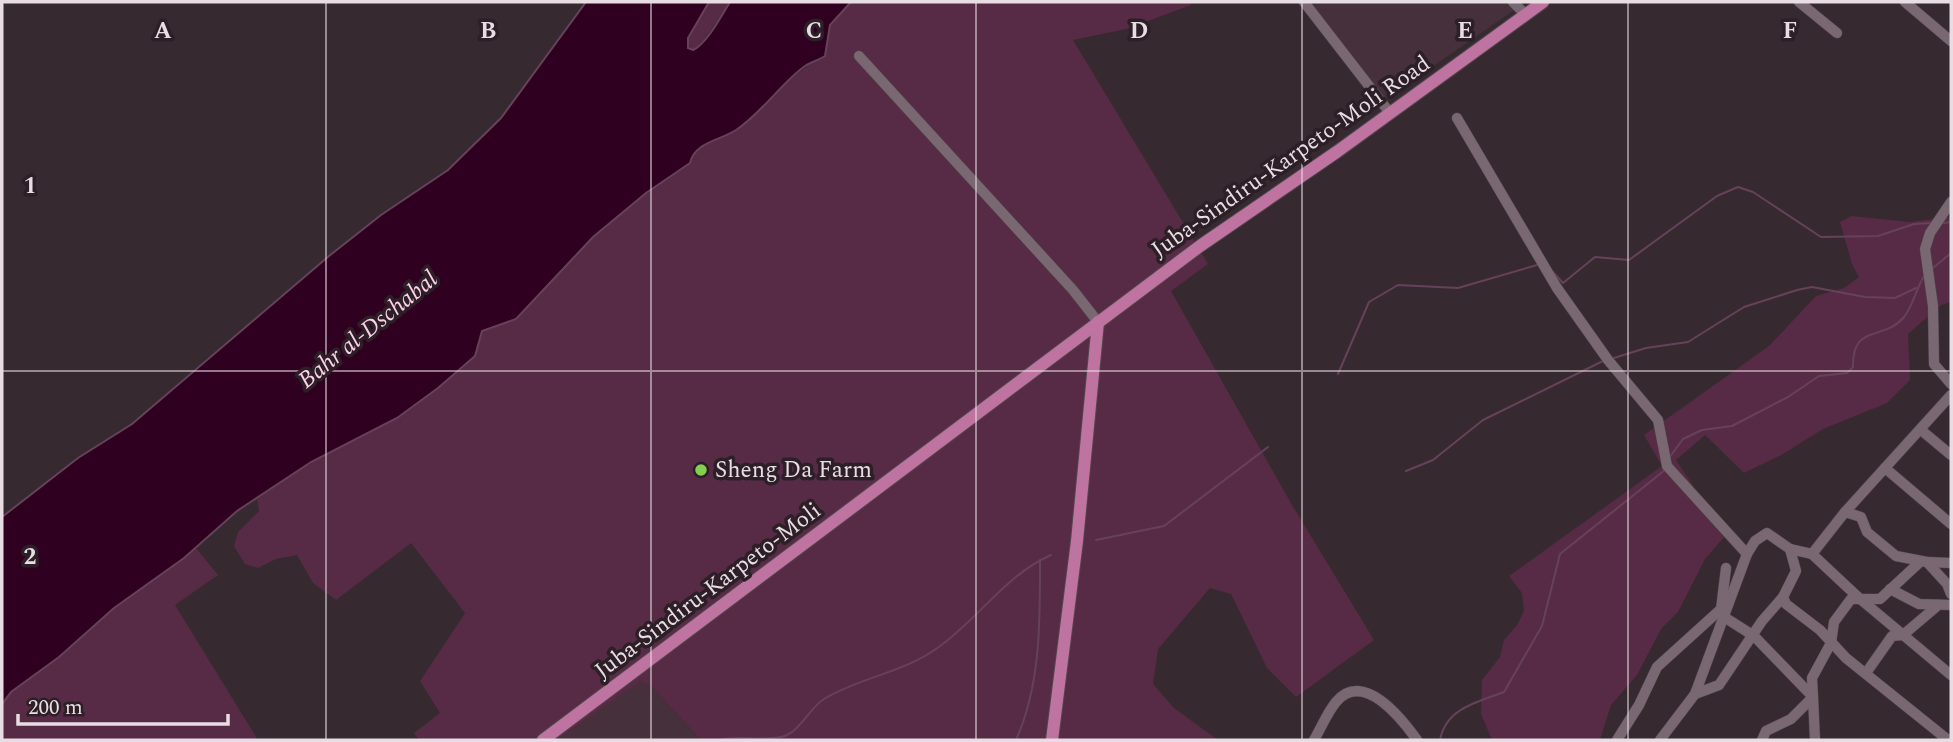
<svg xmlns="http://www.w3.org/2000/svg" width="1953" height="742" font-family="Spectral,serif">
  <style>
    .built { fill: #45303b }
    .green { fill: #572b45 }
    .water { fill: #2f001f; stroke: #66425a; stroke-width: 2 }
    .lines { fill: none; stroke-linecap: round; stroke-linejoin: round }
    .stream { stroke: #66425a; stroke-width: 2 }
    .minor-casing { stroke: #52464d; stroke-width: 11 }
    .major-casing { stroke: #52464d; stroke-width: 14 }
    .minor { stroke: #796871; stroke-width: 10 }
    .major { stroke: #bf73a0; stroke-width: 12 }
    .grid { fill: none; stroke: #e7dde2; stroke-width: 2; stroke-opacity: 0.55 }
    .poi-dot { fill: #83d04e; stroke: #2d1f27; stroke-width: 2.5 }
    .labels { text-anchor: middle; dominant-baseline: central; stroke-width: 7; stroke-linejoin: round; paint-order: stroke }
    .street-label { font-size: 23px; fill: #e7dde2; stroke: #2d1f27 }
    .poi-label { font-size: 23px; fill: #e7dde2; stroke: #2d1f27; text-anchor: start }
    .water-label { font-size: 24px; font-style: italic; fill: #fdd1e9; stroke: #2d1f27 }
    .grid-label { font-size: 23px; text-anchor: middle; font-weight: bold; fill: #e7dde2; stroke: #2d1f27; stroke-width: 7; stroke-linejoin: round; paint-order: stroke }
  </style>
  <rect width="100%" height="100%" fill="#372930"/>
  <g class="built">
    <polygon points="1302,2 1526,2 1384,100"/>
    <polygon points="641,680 650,685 701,740 557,740"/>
  </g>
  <g class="green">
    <polygon points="709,2 730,2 698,49 690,50 688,38"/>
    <path d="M 851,2 L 1189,2 L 1191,5 L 1126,29 L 1073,40 L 1208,264 L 1171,291 L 1292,505 L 1374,640 L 1296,697 L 1267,668 L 1231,594 L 1210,588 L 1158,649 L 1153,684 L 1174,708 L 1218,740 L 701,740 L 650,685 L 641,681 L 557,740 L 419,740 L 414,733 L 440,713 L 420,681 L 465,613 L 411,543 L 336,600 L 313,583 L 297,555 L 276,559 L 258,568 L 245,564 L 234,546 L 238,532 L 259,511 L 257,499 L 311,462 L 397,418 L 438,388 L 475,356 L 482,331 L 516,319 L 593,237 L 646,193 L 690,163 C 695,141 721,141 740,127 C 767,107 788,74 819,60 L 830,25 Z"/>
    <polygon points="1851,216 1910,222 1951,217 1951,302 1941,305 1908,334 1910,380 1887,403 1823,429 1783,454 1744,473 1705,435 1676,460 1726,535 1705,559 1678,612 1661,629 1637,675 1611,705 1600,740 1492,740 1481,714 1482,680 1500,657 1504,640 1517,625 1524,611 1522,593 1509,576 1662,466 1644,435 1769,346 1816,296 1844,288 1859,277 1852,264 1840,222"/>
    <polygon points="196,548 218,575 175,605 258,740 2,740 2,704 11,692 59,657 114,608"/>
  </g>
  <path class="water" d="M 586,2 L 709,2 L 688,38 L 688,48 L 693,50 C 706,45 722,15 730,2 L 851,2 L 830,25 L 825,56 C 819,60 811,62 805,66 C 781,83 762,113 736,130 C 719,141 695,142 690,163 L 646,193 L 593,237 L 516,319 L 482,331 L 475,356 L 438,388 L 397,418 L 311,462 L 237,511 L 184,558 L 114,608 L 59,657 L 11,692 L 2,704 L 2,517 L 78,458 L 132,424 L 329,256 L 381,215 L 448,170 L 501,118 Z"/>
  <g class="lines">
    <g class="stream">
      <polyline points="1944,223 1951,222"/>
      <polyline points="1933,268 1951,253"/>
      <polyline points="1553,272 1563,283 1595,257 1629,260 1717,196 1738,187 1753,192 1821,237 1878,236 1914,224 1931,223"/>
      <polyline points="1614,358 1646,348 1688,342 1744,307 1797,290 1812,287 1865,297 1895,298 1916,288"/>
      <polyline points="1338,374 1369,302 1398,285 1458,288 1537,265"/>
      <path d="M 1669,458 L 1683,439 L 1702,430 L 1732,426 L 1788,397 L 1819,376 L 1847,373 L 1853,367 C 1852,323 1883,342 1904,317 C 1913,306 1916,289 1924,276"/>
      <polyline points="1406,471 1433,460 1483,420 1605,360"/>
      <polyline points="1096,540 1164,526 1268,447"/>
      <path d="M 717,740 C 738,735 760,741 781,737 C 800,733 809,708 824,699 C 858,678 902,673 936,649 C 977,621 1005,575 1051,555"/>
      <path d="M 1016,740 C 1041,684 1040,621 1040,560"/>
      <path d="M 1440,740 C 1446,708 1478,702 1504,692 L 1542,626 L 1560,554 L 1665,470"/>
    </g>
    <defs>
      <g id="minor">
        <polyline points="1304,2 1390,113"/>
        <polyline points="1513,2 1526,15"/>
        <polyline points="1799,2 1837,33"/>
        <polyline points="1905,2 1951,41"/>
        <polyline points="859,56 1073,290 1098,322"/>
        <polyline points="1457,118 1557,288 1608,360 1658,420 1667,466 1747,554"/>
        <polyline points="1951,202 1930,233 1925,249 1933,306 1934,364 1951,384"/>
        <polyline points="1921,430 1951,455"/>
        <polyline points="1885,468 1951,524"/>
        <polyline points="1845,512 1951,395"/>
        <polyline points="1790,549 1796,571 1783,597 1786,604 1820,630 1846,658 1948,740"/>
        <polyline points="1812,554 1859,598 1951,675"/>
        <polyline points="1927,562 1951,563"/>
        <polyline points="1890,589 1919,604 1951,605"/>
        <polyline points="1724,617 1754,636 1813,697 1815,740"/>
        <polyline points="1866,673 1892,636 1903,635 1936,607"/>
        <polyline points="1695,694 1719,685 1762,621 1783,597"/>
        <path d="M 1314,740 C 1321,728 1327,713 1336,702 C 1363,669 1402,719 1417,740"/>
        <polyline points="1617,740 1639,705 1657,667 1721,609 1726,568"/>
        <polyline points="1660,740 1695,694 1747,554 1755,541 1767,533 1790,549 1812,554 1845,512 1861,517 1867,532 1896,556 1927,562 1947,584 1951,594"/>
        <polyline points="1762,740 1766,731 1791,719 1813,697 1812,678 1831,643 1834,622 1851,599 1880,599 1921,561"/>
      </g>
      <g id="major">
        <polyline points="543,740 1200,246 1338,151 1543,2"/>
        <polyline points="1052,740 1077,541 1098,322"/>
      </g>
    </defs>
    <use href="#minor" class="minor-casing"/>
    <use href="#major" class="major-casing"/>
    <use href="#minor" class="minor"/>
    <use href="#major" class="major"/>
  </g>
  <path class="grid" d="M 326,2 L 326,740M 651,2 L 651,740M 976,2 L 976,740M 1302,2 L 1302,740M 1628,2 L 1628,740M 2,371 L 1951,371"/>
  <circle class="poi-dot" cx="701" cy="470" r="7"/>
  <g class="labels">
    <g class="street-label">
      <text transform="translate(1291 157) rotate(-35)">Juba-Sindiru-Karpeto-Moli Road</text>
      <text transform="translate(708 591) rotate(-37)">Juba-Sindiru-Karpeto-Moli</text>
    </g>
    <g class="poi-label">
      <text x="715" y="470">Sheng Da Farm</text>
    </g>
    <g class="water-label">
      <text transform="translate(368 330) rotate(-39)">Bahr al-Dschabal</text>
    </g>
  </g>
  <g class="grid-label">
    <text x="163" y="38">A</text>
    <text x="488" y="38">B</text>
    <text x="814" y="38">C</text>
    <text x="1139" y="38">D</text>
    <text x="1465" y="38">E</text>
    <text x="1790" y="38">F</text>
    <text x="30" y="193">1</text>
    <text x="30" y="564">2</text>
  </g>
  <rect width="1953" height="742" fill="none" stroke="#e7dde2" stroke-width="7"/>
  <path d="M18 714v10h210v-10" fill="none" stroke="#e7dde2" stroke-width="3.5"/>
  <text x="28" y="714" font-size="21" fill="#e7dde2" stroke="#2d1f27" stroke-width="5" paint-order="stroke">200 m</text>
</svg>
